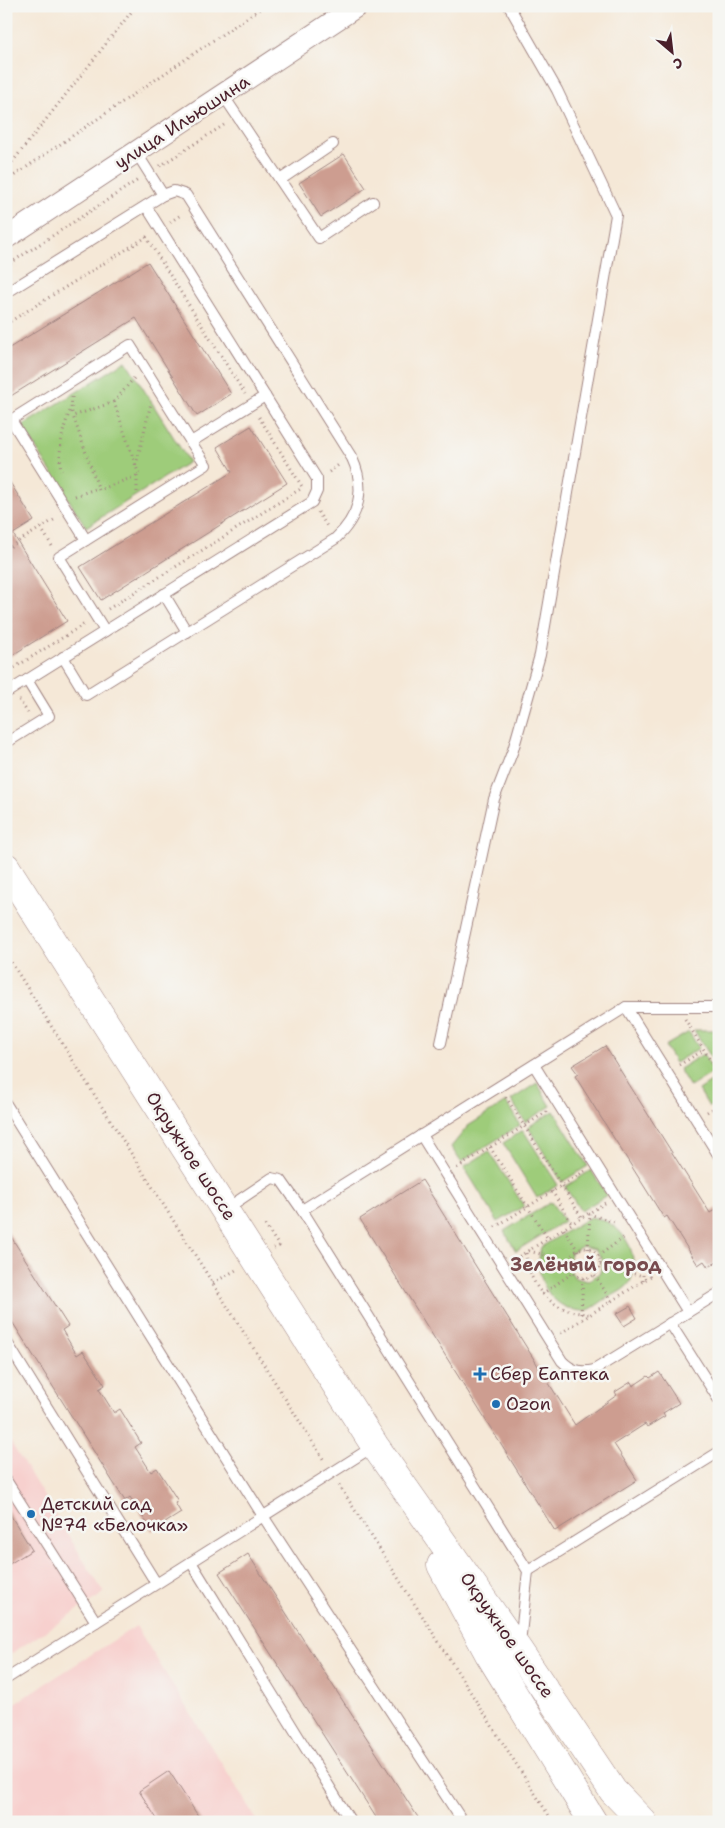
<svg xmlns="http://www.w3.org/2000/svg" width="725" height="1828" font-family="'Shantell Sans',sans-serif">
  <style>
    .built { fill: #f7d0ce }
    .green { fill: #9ecc7a; stroke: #747652; fill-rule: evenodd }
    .building { fill: #cd9d90 }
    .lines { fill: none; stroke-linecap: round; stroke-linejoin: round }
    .service-casing { stroke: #a08481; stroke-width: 12 }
    .minor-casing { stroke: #a08481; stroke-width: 23 }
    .primary-casing { stroke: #a08481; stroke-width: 29 }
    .path { stroke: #a08481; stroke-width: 3; stroke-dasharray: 1 4; stroke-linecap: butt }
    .service { stroke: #fff; stroke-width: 10 }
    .minor { stroke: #fff; stroke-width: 21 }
    .primary { stroke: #fff; stroke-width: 28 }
    .poi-dot { fill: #1f6fb2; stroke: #f6f6f2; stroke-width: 2 }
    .labels { text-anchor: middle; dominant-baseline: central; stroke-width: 5; stroke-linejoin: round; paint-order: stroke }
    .street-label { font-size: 18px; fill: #4a1f2b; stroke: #f6f6f2 }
    .poi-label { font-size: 18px; fill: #4a1f2b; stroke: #f6f6f2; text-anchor: start }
    .neighbourhood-label { font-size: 19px; font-weight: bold; fill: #784b4e; stroke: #f6f6f2 }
  </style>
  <rect width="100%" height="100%" fill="#f6f6f2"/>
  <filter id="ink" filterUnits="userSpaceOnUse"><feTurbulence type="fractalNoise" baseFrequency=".02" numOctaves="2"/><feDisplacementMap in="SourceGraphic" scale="10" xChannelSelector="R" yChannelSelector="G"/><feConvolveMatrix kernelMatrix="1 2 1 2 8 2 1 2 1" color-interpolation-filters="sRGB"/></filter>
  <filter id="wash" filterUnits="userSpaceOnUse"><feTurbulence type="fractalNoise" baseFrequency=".0096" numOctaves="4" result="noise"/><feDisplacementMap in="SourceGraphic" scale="20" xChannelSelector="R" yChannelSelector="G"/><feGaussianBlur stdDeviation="1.12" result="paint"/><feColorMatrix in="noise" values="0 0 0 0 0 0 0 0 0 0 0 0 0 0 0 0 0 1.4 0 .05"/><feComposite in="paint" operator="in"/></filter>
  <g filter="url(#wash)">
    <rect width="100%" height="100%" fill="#f5e8d7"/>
    <g class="built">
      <polygon points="6,1435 104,1593 6,1657"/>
      <polygon points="136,1626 258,1822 6,1822 6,1709"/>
    </g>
    <g class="green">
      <polygon points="126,361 189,462 86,527 22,426"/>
      <polygon points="694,1030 719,1030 719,1070"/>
      <polygon points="689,1032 699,1048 675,1063 665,1046"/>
      <polygon points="703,1054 714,1072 690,1087 679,1069"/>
      <polygon points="717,1078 719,1101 709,1107 699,1090"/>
      <polygon points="537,1083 551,1106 525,1122 511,1100"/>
      <polygon points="506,1102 520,1125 461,1162 451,1147 468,1126"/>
      <polygon points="554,1111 588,1166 562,1182 528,1127"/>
      <polygon points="523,1130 558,1185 537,1198 503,1143"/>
      <polygon points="489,1151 524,1206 498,1222 464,1167"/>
      <polygon points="591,1170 607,1195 581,1211 565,1187"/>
      <polygon points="551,1202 564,1221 516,1251 504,1231"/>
      <path d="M 590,1217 C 608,1219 621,1229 629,1245 C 634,1255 636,1277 627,1286 C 621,1292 611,1296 604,1300 C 598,1304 590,1311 583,1311 C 550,1310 533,1277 541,1247 ZM 582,1246 L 595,1249 L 603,1260 L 600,1273 L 588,1281 L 575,1278 L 568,1267 L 571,1253 Z"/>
    </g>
    <g id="blocks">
      <g class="building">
        <polygon points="344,154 366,188 321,217 299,183"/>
        <polygon points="148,262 231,394 197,416 136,318 6,399 6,350"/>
        <polygon points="251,426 287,483 101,600 80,567 232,472 217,447"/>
        <polygon points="6,476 34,521 13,534 67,621 6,659"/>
        <polygon points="605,1046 710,1213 719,1207 719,1261 708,1267 704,1261 698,1265 667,1216 664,1218 575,1076 578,1074 572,1066"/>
        <polygon points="422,1180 575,1425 617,1395 615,1392 631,1382 633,1386 648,1376 650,1378 659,1372 679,1403 663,1413 665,1416 647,1427 645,1424 614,1444 637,1480 555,1531 360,1219"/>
        <polygon points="6,1229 68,1326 62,1330 77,1355 83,1351 105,1385 99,1389 114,1413 120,1409 141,1443 135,1447 151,1472 157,1468 178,1501 175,1503 181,1513 152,1531 130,1497 125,1501 6,1312"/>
        <polygon points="630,1306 637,1318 624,1326 616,1314"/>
        <polygon points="6,1508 32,1550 6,1566"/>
        <polygon points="248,1554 421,1822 379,1822 219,1573"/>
        <polygon points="169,1771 202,1822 159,1822 139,1791"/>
      </g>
    </g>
  </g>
  <g filter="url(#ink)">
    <use href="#blocks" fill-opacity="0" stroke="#a08481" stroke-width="1"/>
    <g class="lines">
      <defs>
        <g id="service">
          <polyline points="223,95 319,238 373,202"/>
          <polyline points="136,152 163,195"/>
          <polyline points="280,180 333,144"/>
          <path d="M 6,293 L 163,195 L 174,191 L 186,195 L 352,458 C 366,488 360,516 335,539 L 86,695 L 63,657"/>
          <polyline points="86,540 11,420 130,345 191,442 265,396"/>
          <polyline points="164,594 187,632"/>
          <polyline points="105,631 59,557 206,465 191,442"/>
          <polyline points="6,693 312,502 317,491 317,479 146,206"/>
          <polyline points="6,737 9,741 49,716 27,680"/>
          <polyline points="626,1007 719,1156"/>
          <polyline points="441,1043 494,799 513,750 540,655 616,215 557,90 509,6"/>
          <polyline points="534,1065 688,1312"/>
          <polyline points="6,1104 263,1516 463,1822"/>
          <path d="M 421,1135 L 562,1361 C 572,1371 581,1373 594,1370 L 719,1293"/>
          <polyline points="226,1209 272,1178 281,1180 302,1210 528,1571 520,1643"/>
          <polyline points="302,1210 626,1007 719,1007"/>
          <polyline points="670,1323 719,1400"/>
          <polyline points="6,1341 156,1583"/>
          <polyline points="6,1480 96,1622"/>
          <polyline points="528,1571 719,1452"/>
          <polyline points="6,1679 191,1562"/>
          <polyline points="351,1822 191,1562 374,1446"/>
        </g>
        <polyline id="minor" points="6,238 357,6"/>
        <g id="primary">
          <polyline points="6,867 375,1446 519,1651 613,1791 643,1822"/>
          <polyline points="441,1565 489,1654 593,1822"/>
        </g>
      </defs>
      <use href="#service" class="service-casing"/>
      <use href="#minor" class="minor-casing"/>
      <use href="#primary" class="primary-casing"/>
      <g class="path">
        <polyline points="160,166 227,123"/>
        <polyline points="6,170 136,6"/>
        <polyline points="6,181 264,6"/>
        <polyline points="170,222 182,214"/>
        <polyline points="146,237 245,394"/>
        <polyline points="6,266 138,180"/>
        <polyline points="6,324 148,236"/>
        <polyline points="72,397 71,409 73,416"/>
        <polygon points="114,402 139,475 99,490 73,416"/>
        <polyline points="114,402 134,378"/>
        <polyline points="259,417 303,488"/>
        <polyline points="136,465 151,403"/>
        <path d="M 61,471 C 58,450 62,429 71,409"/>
        <polyline points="329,472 340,464"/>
        <polyline points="137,476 137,493"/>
        <polyline points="75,496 98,488"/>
        <polyline points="318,512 328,528"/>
        <polyline points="41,528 52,546"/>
        <polyline points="6,549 57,518"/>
        <polyline points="108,609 302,488"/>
        <polyline points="6,673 86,623"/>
        <polyline points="19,700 28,713"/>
        <polyline points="6,954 325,1462"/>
        <polyline points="685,1019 719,1074"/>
        <polyline points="679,1065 704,1050"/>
        <polyline points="506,1097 582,1218"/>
        <polyline points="707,1112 719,1105"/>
        <polyline points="490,1147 548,1239"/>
        <polyline points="457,1168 548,1111"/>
        <polyline points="552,1191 572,1224"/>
        <polyline points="589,1214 614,1222"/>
        <polyline points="265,1225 279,1246 274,1248"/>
        <polyline points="495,1227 585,1171"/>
        <polyline points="564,1229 578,1251"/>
        <circle cx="585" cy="1263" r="15"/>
        <polyline points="588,1249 590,1214"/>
        <polyline points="529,1251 571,1262"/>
        <path d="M 526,1253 C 529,1289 553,1312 589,1314"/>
        <polyline points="598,1256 626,1236"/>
        <polyline points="515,1259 605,1203"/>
        <polyline points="600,1265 643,1276"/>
        <polyline points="595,1275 611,1301"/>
        <polyline points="643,1281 643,1267"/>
        <polyline points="213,1283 236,1270"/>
        <polyline points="542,1294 574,1272"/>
        <polyline points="581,1314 583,1278"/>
        <polyline points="561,1333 651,1276"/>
        <polyline points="339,1485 553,1822"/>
      </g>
      <use href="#service" class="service"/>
      <use href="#minor" class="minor"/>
      <use href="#primary" class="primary"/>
    </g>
  </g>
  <g class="poi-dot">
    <path d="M477.5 1366.5h5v5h5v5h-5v5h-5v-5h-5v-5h5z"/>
    <circle cx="496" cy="1404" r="5"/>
    <circle cx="31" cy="1514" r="5"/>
  </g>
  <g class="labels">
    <g class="street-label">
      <text transform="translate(182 122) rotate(-33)">улица Ильюшина</text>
      <text transform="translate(191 1156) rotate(57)">Окружное шоссе</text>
      <text transform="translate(507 1635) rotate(55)">Окружное шоссе</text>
    </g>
    <g class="poi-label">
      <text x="490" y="1374">Сбер Еаптека</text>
      <text x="506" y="1404">Ozon</text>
      <text x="41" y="1504">Детский сад<tspan x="41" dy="21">№74 «Белочка»</tspan></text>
    </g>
    <g class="neighbourhood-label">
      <text x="586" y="1264">Зелёный город</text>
    </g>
  </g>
  <rect width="725" height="1828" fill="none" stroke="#f6f6f2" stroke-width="25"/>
  <g transform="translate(672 52) rotate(152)" stroke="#f6f6f2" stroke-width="4" paint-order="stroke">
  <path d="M0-4L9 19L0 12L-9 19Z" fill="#4a1f2b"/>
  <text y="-8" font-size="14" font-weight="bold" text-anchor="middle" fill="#4a1f2b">С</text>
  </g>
</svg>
